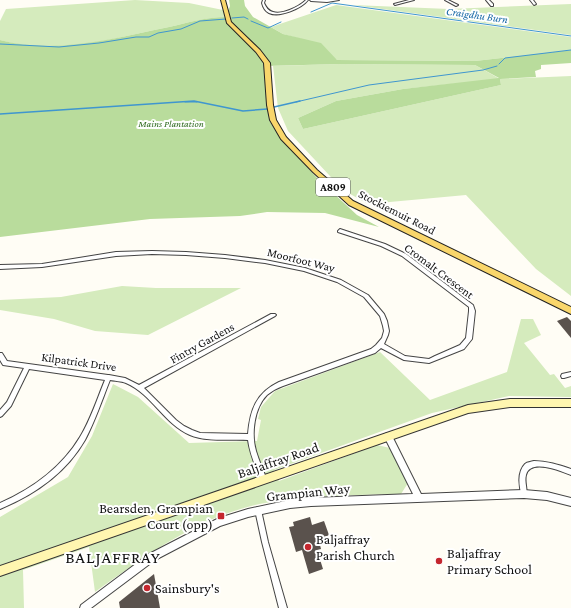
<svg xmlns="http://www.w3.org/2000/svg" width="571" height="608" font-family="'Crimson Pro',serif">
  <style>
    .green { fill: #d5ebbd; fill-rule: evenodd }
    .forest { fill: #b9dc9c }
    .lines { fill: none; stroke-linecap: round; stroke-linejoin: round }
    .stream-far1 { stroke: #3f96cf; stroke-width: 1 }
    .stream { stroke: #3f96cf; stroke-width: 1.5 }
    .building { fill: #5a524d }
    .minor-casing { stroke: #444; stroke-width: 2 }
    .tertiary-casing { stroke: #444; stroke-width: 2 }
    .secondary-casing { stroke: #333; stroke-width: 2 }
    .primary-casing { stroke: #222; stroke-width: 2 }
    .minor { fill: #fff; fill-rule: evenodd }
    .tertiary { fill: #fff; fill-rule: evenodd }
    .secondary { fill: #fff6b0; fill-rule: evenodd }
    .primary { fill: #f9d66b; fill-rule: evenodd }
    .poi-dot { fill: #c4262e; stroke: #fff; stroke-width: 1.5 }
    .labels { text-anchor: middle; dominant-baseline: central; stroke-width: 4; stroke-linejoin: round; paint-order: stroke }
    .far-park-label { font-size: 10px; font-style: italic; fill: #2f6b1f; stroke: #fff }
    .far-water-label { font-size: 11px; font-style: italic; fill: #1768a6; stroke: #fff }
    .shield { fill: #fff; stroke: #585858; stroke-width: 1 }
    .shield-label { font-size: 11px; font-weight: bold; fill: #111 }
    .street-label { font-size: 12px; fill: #111; stroke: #fff }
    .near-street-label { font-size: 14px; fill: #111; stroke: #fff }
    .near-poi-label { font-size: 14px; fill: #111; stroke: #fff; text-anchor: start }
    .near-quarter-label { font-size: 17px; letter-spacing: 1px; fill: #111; stroke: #fff }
  </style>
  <rect width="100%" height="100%" fill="#fffdf5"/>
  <g class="green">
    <path d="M 135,0 L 189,3 L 223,10 L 226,17 C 207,17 187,23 169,27 C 115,38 55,56 0,40 L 0,21 L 6,9 Z"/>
    <polygon points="571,4 571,35 353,5 449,9"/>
    <polygon points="336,5 571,37 571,50 475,61 337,60 301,39 283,34 271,27"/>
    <path d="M 340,64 L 475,65 L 500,79 L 571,76 L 571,296 L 536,269 L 466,195 L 368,204 L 343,190 L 288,131 L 278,108 L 273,66 ZM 500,79 L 501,85 L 303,129 L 298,118 L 336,101 L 403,89 Z"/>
    <polygon points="122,286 156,288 241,288 148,335 95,331 54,319 0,310 0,300 61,297"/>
    <path d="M 521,319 L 533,319 L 541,335 L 524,343 L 550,375 L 554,374 L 565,388 L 571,386 L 571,397 L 509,396 L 432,413 L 274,470 L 279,481 L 377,445 L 390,448 L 408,483 L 401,494 C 356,495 310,495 265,503 C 200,515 147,555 95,592 L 89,547 L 23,570 L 24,608 L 0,608 L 0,517 L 68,477 L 92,436 L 113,384 L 138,397 L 189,443 L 257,441 L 261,420 L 258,419 L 261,407 L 275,391 L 380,352 L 430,400 L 507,372 Z"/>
  </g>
  <path class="forest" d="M 229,0 L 244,0 L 245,6 L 253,17 L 283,34 L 321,43 L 337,60 L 475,61 L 571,50 L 571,63 L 541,65 L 541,69 L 535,71 L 536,77 L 500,79 L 501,85 L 303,129 L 298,118 L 336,101 L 403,89 L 499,78 L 475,65 L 340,64 L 266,66 L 269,120 L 277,133 L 317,178 L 357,215 L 379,227 L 325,213 L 267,212 L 240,216 L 150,219 L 0,237 L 0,40 C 55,55 115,38 169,27 C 187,23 206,17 226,17 L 230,6 Z"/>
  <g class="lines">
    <g class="stream-far1">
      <polyline points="311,12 332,3 571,36"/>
      <polyline points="232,18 244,17 248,19"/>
      <polyline points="251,21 268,28 281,22"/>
      <polyline points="0,44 59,47 99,43 136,37 149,37 158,33 181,29 200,21 226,19"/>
      <polyline points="499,64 505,58 571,50"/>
      <polyline points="185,102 197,102"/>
      <polyline points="296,102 369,85 483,70 497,66"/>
    </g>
    <g class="stream">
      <polyline points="274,107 300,101"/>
      <polyline points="0,114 194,101 243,111 267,109"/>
    </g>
  </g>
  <g class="building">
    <polygon points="567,317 571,321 571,338 557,321"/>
    <polygon points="310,517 312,525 324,521 329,535 327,536 329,542 320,545 321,549 317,550 323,569 309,574 302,550 296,552 289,527 294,526 293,522"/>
    <polygon points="154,574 160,608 120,608 119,602"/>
  </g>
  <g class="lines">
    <defs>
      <g id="minor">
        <path d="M 263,0 L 265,0 L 264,3 C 266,7 268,11 273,12 C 282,15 299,7 306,0 L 308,0 C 302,8 280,18 269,13 C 265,11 263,7 262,3 Z"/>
        <polygon points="310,0 339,0 327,2 311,1"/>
        <polygon points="409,0 414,0 395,5 394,4"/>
        <polygon points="445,0 448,0 458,5 456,6"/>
        <polygon points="486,0 489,0 493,4 493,6 491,6"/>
        <polygon points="530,0 533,0 536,4 534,5"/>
        <path d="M 340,229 L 385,244 L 406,254 L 473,305 L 475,311 L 472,339 L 464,349 L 429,363 L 404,360 L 381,348 L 375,353 L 283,386 C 277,388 272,391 267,395 C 254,408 251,434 256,451 C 259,461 263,470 267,480 L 266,482 L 264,483 L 262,482 C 256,468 250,455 248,440 C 231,439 206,442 190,435 C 164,424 152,394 126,383 C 121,381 115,381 110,380 C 102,400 95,421 85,440 C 66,473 34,495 0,509 L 0,503 C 32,489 62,467 80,437 C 91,419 97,399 105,380 L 29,369 L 11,406 L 2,416 L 0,417 L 0,410 L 7,402 L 24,368 L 3,365 L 0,360 L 0,353 L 2,353 L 7,361 L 108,375 L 109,375 L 125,378 L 139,385 L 271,314 L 275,314 L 276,315 L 275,316 L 144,388 L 176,420 L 184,426 L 192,430 L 200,433 L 248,434 C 250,410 256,393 279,382 L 371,349 L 376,345 L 382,338 L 384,331 L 383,326 L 380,316 L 364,297 L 337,282 L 304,271 L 265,263 L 225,258 L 186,255 L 152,254 L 116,256 L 42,267 L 0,269 L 0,265 L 42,264 L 116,252 L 152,251 L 186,252 L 225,255 L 265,260 L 305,268 L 341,280 L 368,295 L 384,314 L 387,321 L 389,331 L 388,335 L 384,344 L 405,356 L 429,359 L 435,356 L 460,345 L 466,338 L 469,311 L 469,307 L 402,256 L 381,246 L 338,232 L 338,231 Z"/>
        <polygon points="571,372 571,376 564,378 562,378 561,376 562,374"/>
        <path d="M 534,461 C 547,461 559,465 571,469 L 571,475 C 561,471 530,458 526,475 C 524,482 528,489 526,496 L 524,497 L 522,496 C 519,487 517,472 525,464 C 527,462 531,462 534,461 Z"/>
        <polygon points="258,507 260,508 261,510 268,542 287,608 279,608 262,542 255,510 256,508"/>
      </g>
      <polygon id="tertiary" points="388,433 391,434 421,494 524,490 547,492 571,498 571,506 547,500 524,498 311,506 290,508 248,517 220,526 155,560 91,608 80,608 81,605 149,554 219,518 248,509 290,500 311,498 413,494 384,436 385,434"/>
      <polygon id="secondary" points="510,399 571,399 571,407 510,407 468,413 0,576 0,566 468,405"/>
      <polygon id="primary" points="221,0 225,0 231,22 260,50 270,63 273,105 276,120 286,137 317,170 353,201 571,307 571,314 349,205 313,172 281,139 270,120 267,105 264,63 256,52 227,23"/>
    </defs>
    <use href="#minor" class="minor-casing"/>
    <use href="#tertiary" class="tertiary-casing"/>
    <use href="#secondary" class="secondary-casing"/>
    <use href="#primary" class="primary-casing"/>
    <use href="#minor" class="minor"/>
    <use href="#tertiary" class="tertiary"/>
    <use href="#secondary" class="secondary"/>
    <use href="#primary" class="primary"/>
  </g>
  <g class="poi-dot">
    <rect x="217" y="512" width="8" height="8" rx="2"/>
    <circle cx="308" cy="547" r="4"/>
    <circle cx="439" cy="561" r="4"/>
    <circle cx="147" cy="588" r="4"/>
  </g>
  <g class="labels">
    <g class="far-park-label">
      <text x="171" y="123">Mains Plantation</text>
    </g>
    <g class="far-water-label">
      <text transform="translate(477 15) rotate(8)">Craigdhu Burn</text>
    </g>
    <rect class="shield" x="316" y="178" width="34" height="18" rx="3"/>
    <g class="shield-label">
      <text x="333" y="187">A809</text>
    </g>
    <g class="street-label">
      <text transform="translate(397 212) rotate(27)">Stockiemuir Road</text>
      <text transform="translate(301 260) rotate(14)">Moorfoot Way</text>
      <text transform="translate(439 271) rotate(37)">Cromalt Crescent</text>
      <text transform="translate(202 343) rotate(-29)">Fintry Gardens</text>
      <text transform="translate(79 362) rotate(8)">Kilpatrick Drive</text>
    </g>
    <g class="near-street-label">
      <text transform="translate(278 460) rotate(-19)">Baljaffray Road</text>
      <text transform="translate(308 492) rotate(-6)">Grampian Way</text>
    </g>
    <g class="near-poi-label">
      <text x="213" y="508" text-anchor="end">Bearsden, Grampian<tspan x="213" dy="16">Court (opp)</tspan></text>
      <text x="316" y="539">Baljaffray<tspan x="316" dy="16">Parish Church</tspan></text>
      <text x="447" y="553">Baljaffray<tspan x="447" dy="16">Primary School</tspan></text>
      <text x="155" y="588">Sainsbury's</text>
    </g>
    <g class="near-quarter-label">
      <text x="113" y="557">BALJAFFRAY</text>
    </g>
  </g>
</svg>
